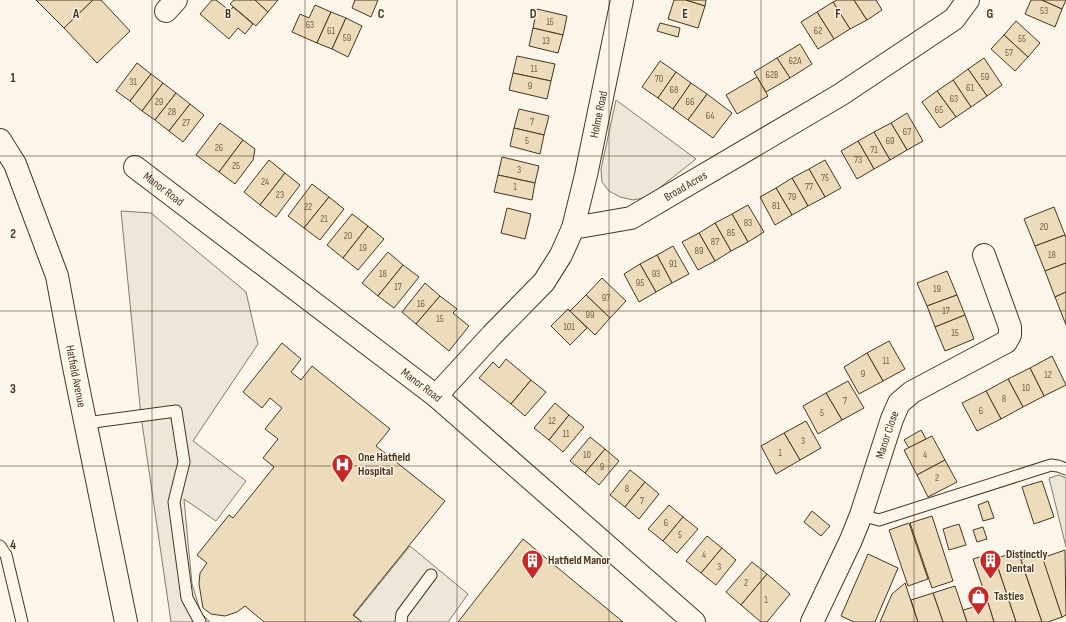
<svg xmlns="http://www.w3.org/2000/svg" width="1066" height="622" font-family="'Sofia Sans Condensed',sans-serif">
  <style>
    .green { fill: #ede6d9; stroke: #887966 }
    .parking { fill: #ede7d9; stroke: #887966 }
    .building { fill: #ecdcbc; stroke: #4a3520 }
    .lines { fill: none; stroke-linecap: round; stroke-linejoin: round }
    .service-casing { stroke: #4a3520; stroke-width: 13 }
    .minor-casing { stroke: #4a3520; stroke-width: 24 }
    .tertiary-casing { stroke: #4a3520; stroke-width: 24 }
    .service { stroke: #fbf6e9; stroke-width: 11 }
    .minor { stroke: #fbf6e9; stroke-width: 22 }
    .tertiary { stroke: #fbf6e9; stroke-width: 22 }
    .grid { fill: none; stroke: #4a3520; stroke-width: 1; stroke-opacity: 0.55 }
    .labels { text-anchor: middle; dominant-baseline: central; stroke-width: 3; stroke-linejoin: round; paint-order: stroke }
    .number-label { font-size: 10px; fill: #725f47 }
    .street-label { font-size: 12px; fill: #4a3520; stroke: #fbf6e9 }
    .poi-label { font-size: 12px; font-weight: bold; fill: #4a3520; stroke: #fbf6e9; text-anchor: start }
    .grid-label { font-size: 13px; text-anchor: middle; font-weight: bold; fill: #4a3520; stroke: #fbf6e9; stroke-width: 3; stroke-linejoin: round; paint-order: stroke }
  </style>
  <rect width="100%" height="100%" fill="#fbf6e9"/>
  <polygon class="green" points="616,100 696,159 648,197 633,200 620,197 609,191 602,182 601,169"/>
  <g class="parking">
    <polygon points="121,211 151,213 246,292 258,344 193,441 246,481 216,521 184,499 192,584 201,613 210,622 171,622 141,416"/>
    <polygon points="1059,475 1066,478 1066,547 1049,478"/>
    <polygon points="410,546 468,594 448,622 362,622 354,615"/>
  </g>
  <g class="building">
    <polygon points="36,0 93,0 64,28"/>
    <polygon points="93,0 101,0 130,31 97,63 64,28"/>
    <polygon points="212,0 216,0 230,11 233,7 253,24 245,34 238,28 229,39 200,14"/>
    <polygon points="234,0 255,0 268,12 256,26 230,4"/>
    <polygon points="255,0 278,0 268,12"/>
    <polygon points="355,0 378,0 371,17 352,8"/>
    <polygon points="674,0 686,0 705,6 698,28 668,19"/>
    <polygon points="686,0 706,0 705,6"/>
    <polygon points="837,0 854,0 867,20 850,29 833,2"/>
    <polygon points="854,0 876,0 882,10 867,20"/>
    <polygon points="1031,0 1042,0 1062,9 1055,27 1025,14"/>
    <polygon points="1042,0 1066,0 1062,9"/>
    <polygon points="833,2 850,29 834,39 817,12"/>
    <polygon points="315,5 331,12 317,43 292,32 300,14 309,18"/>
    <polygon points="537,9 567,16 563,35 533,28"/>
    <polygon points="331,12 346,18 332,49 317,43"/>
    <polygon points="817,12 834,39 818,49 801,22"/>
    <polygon points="346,18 362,26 348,57 332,49"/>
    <polygon points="1016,21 1040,43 1028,57 1004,35"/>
    <polygon points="660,23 680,28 678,37 657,31"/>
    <polygon points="533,28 563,35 558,53 529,46"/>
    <polygon points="1004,35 1028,57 1015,71 991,49"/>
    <polygon points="800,44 812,64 790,78 777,58"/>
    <polygon points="517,56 555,64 551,81 513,73"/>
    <polygon points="777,58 790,78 766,92 754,72"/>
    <polygon points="984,58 1002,85 987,96 968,69"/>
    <polygon points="660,61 676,72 658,98 642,87"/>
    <polygon points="137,63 151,74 130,101 116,91"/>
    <polygon points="968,69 987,96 971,107 953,80"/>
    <polygon points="676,72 691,83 673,109 658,98"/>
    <polygon points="513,73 551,81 547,99 509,90"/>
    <polygon points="151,74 163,83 142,111 130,101"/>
    <polygon points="757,77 768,96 737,114 726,95"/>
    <polygon points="953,80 971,107 956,117 937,91"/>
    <polygon points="163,83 176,93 155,120 142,111"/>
    <polygon points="691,83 707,94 688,120 673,109"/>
    <polygon points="937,91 956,117 940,128 922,102"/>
    <polygon points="176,93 190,104 169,131 155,120"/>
    <polygon points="707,94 732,113 713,138 688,120"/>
    <polygon points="190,104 204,115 183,142 169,131"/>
    <polygon points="519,109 549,116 544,135 514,128"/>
    <polygon points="907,113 923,141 907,150 891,123"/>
    <polygon points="220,123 243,140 219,172 196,155"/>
    <polygon points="891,123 907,150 890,160 874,132"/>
    <polygon points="514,128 544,135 540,154 510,146"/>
    <polygon points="874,132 890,160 874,169 858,141"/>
    <polygon points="243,140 255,149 253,160 235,184 219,172"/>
    <polygon points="858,141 874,169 857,179 841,151"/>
    <polygon points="502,157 539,166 535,183 498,175"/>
    <polygon points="269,160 285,173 260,205 244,192"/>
    <polygon points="825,160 841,188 825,197 809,169"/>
    <polygon points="809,169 825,197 808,206 792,178"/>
    <polygon points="285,173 300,185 276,217 260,205"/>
    <polygon points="498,175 535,183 532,200 494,192"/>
    <polygon points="792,178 808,206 792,215 776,188"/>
    <polygon points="312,184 329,197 304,228 288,216"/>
    <polygon points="776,188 792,215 775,225 760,197"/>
    <polygon points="329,197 344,209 320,240 304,228"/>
    <polygon points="748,205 764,232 748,242 732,214"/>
    <polygon points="1054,207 1065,235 1035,246 1024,219"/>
    <polygon points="507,208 531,214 525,239 501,233"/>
    <polygon points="352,214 368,226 343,258 327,245"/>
    <polygon points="732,214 748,242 731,251 715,223"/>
    <polygon points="715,223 731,251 715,261 699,233"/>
    <polygon points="368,226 384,239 358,270 343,258"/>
    <polygon points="699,233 715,261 698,270 682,242"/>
    <polygon points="1065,235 1066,238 1066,263 1045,271 1035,246"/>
    <polygon points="673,246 689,274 672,283 657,255"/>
    <polygon points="388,252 403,265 378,296 362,283"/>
    <polygon points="657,255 672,283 656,292 640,264"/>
    <polygon points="1066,263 1066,292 1055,297 1045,271"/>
    <polygon points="640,264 656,292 639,302 624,274"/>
    <polygon points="403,265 419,277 394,308 378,296"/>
    <polygon points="947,271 957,295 927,306 917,283"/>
    <polygon points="602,278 626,301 610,318 586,295"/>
    <polygon points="425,283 440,296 416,324 402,312"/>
    <polygon points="1066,292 1066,325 1055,297"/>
    <polygon points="586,295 610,318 595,335 570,311"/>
    <polygon points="957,295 965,315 935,327 927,306"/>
    <polygon points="440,296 457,309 453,313 469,326 449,351 416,324"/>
    <polygon points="568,309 587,328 570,345 551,326"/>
    <polygon points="965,315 974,339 945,351 935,327"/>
    <polygon points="889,341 905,369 883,381 867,353"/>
    <polygon points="282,343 301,359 291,372 301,380 312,366 390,429 376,446 445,501 353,615 362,622 264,622 245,606 237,612 225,616 211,614 203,608 199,584 200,573 207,563 197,555 229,515 233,518 274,467 263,458 278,439 265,429 282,408 270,398 262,408 243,392"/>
    <polygon points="867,353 883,381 859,394 844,367"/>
    <polygon points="1052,356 1066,385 1044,396 1030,368"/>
    <polygon points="506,359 531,380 511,404 479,378 493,362 499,368"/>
    <polygon points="1030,368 1044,396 1023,407 1008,379"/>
    <polygon points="1008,379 1023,407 1001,419 986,391"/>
    <polygon points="531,380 546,392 525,416 511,404"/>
    <polygon points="848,381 864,408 842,420 826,393"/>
    <polygon points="986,391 1001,419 977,431 962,403"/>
    <polygon points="826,393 842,420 818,434 803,406"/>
    <polygon points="555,403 569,415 549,440 534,428"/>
    <polygon points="569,415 584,427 563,452 549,440"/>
    <polygon points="806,421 821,448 800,460 784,433"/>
    <polygon points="921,430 926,439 909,448 904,440"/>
    <polygon points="784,433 800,460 776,474 761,446"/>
    <polygon points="932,436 945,460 917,475 904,450"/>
    <polygon points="590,437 605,449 585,473 570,461"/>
    <polygon points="605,449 619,461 599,485 585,473"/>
    <polygon points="945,460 957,482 928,497 917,475"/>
    <polygon points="630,470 645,482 625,507 610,495"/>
    <polygon points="1042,481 1054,517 1034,524 1022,487"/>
    <polygon points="645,482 659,494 639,519 625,507"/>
    <polygon points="988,501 994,518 983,521 978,505"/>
    <polygon points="669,505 683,517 663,541 648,529"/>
    <polygon points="812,511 830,526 821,536 804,522"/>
    <polygon points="932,516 953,581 932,588 910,523"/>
    <polygon points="683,517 698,529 677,553 663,541"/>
    <polygon points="909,523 928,579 908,586 889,530"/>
    <polygon points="959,524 966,545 949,550 943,529"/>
    <polygon points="983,527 987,539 977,542 973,530"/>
    <polygon points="707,536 722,548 701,573 686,561"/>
    <polygon points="523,539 623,622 458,622"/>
    <polygon points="722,548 736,560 716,585 701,573"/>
    <polygon points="1065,550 1066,615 1062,617 1042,558"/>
    <polygon points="1018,551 1021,560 1042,622 1016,622 995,559"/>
    <polygon points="993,553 1016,622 994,622 988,603 973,559"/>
    <polygon points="1041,553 1062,617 1048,622 1042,622 1021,560"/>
    <polygon points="868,554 898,568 875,622 854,622 841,616"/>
    <polygon points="752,562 767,574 741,605 726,592"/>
    <polygon points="767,574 790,594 767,622 761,622 741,605"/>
    <polygon points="905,583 918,622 880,622 892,594"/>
    <polygon points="955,586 967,622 943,622 933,593"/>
    <polygon points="933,593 943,622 918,622 911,600"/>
    <polygon points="988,603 994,622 967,622 963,610"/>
  </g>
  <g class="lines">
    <defs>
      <g id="service">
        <polyline points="86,423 176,411 184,462 174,502 187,598 200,622"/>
        <polyline points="861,515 879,520 1051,465 1058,466 1066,469"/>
        <polyline points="0,546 6,555 22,622"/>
        <polyline points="401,622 402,614 431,575"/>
      </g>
      <g id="minor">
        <polyline points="166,11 176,0"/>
        <path id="s1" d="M 135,167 L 436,396 L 694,622"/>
        <path id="s2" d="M 573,228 L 631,218 L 840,95 L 954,19 L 968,0"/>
        <path id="s3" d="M 436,396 L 492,335 L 544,282 L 561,255 L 573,228 L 586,175 L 622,0"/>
        <path id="s4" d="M 812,622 L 851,540 L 861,515 L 892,419 L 899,403 L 912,392 L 1006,342 L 1010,335 L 1010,327 L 984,255"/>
      </g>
      <g id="tertiary">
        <path id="s5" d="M 0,140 L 15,164 L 57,276 L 74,367 L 126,622"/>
      </g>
    </defs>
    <use href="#service" class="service-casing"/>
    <use href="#minor" class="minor-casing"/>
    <use href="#tertiary" class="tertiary-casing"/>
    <use href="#service" class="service"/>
    <use href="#minor" class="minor"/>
    <use href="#tertiary" class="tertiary"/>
  </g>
  <path class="grid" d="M 152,0 L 152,622M 305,0 L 305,622M 457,0 L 457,622M 609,0 L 609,622M 761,0 L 761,622M 914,0 L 914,622M 0,156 L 1066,156M 0,311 L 1066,311M 0,466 L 1066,466"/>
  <defs>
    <symbol id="hospital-pin" viewBox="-11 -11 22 30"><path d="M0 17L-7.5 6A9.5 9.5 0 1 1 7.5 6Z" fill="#c62828" stroke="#fbf6e9"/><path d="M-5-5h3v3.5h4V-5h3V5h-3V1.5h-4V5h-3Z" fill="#fff"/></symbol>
    <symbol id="building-pin" viewBox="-11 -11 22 30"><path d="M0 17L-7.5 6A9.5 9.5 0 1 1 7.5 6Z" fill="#c62828" stroke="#fbf6e9"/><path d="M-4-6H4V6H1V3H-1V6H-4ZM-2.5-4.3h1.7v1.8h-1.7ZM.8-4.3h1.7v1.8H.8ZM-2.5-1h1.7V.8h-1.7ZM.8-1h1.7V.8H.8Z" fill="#fff"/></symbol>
    <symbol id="shop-pin" viewBox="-11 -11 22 30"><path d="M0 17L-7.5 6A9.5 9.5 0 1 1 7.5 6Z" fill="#c62828" stroke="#fbf6e9"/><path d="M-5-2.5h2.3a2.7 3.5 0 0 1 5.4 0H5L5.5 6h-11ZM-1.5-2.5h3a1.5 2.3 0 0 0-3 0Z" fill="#fff"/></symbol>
  </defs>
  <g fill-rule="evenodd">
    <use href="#hospital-pin" x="330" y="452" width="25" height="34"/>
    <use href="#building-pin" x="520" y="548" width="25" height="34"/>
    <use href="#building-pin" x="978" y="548" width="25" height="34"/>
    <use href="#shop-pin" x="966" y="584" width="25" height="34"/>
  </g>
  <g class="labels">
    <g class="number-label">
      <text x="1044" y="11">53</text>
      <text x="550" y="22">15</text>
      <text x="310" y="25">63</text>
      <text x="331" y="31">61</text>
      <text x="818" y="31">62</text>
      <text x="347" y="38">59</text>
      <text x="1022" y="39">55</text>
      <text x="546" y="41">13</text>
      <text x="1009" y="53">57</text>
      <text x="795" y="61">62A</text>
      <text x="534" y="69">11</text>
      <text x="772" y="75">62B</text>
      <text x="985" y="77">59</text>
      <text x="659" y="79">70</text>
      <text x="133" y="82">31</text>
      <text x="530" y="86">9</text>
      <text x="970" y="88">61</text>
      <text x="674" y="90">68</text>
      <text x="954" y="99">63</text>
      <text x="159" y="102">29</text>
      <text x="690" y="102">66</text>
      <text x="939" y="110">65</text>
      <text x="172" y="112">28</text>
      <text x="710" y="116">64</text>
      <text x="532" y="122">7</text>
      <text x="186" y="123">27</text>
      <text x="907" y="132">67</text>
      <text x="527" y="141">5</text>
      <text x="890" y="141">69</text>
      <text x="219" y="148">26</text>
      <text x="874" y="150">71</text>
      <text x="858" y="160">73</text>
      <text x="236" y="166">25</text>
      <text x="519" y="170">3</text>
      <text x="825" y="178">75</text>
      <text x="265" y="182">24</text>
      <text x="515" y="187">1</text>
      <text x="809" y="187">77</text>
      <text x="280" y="195">23</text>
      <text x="792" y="197">79</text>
      <text x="776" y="206">81</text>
      <text x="308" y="207">22</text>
      <text x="324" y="219">21</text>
      <text x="748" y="223">83</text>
      <text x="1044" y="227">20</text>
      <text x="731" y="233">85</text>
      <text x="348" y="236">20</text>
      <text x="715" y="242">87</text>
      <text x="363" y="248">19</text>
      <text x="699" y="251">89</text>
      <text x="1052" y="255">18</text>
      <text x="673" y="264">91</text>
      <text x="383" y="274">18</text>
      <text x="656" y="274">93</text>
      <text x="640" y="283">95</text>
      <text x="398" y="287">17</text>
      <text x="937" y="289">19</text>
      <text x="606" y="298">97</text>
      <text x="421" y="304">16</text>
      <text x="946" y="311">17</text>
      <text x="590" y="315">99</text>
      <text x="440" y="319">15</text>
      <text x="569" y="327">101</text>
      <text x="955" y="333">15</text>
      <text x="886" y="361">11</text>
      <text x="863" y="374">9</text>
      <text x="1048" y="375">12</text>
      <text x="1026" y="388">10</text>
      <text x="1004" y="399">8</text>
      <text x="845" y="401">7</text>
      <text x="981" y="411">6</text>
      <text x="822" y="413">5</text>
      <text x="552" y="421">12</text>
      <text x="566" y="434">11</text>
      <text x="803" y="441">3</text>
      <text x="780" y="453">1</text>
      <text x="587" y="455">10</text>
      <text x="925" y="455">4</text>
      <text x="602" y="467">9</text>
      <text x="937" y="478">2</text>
      <text x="627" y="489">8</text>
      <text x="642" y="501">7</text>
      <text x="666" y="523">6</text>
      <text x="680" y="535">5</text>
      <text x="704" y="555">4</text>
      <text x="719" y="567">3</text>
      <text x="746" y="583">2</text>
      <text x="766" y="600">1</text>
    </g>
    <g class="street-label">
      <text stroke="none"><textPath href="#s3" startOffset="335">Holme Road</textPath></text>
      <text stroke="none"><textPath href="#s2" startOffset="122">Broad Acres</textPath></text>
      <text stroke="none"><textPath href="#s1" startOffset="36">Manor Road</textPath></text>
      <text stroke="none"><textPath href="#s5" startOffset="250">Hatfield Avenue</textPath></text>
      <text stroke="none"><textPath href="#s1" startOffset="360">Manor Road</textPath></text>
      <text stroke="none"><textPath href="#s4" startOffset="202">Manor Close</textPath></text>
    </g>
    <g class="poi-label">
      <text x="358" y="457">One Hatfield<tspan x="358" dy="14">Hospital</tspan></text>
      <text x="1006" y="554">Distinctly<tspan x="1006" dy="14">Dental</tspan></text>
      <text x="548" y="560">Hatfield Manor</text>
      <text x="994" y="596">Tasties</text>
    </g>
  </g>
  <g class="grid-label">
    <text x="76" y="18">A</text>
    <text x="228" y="18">B</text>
    <text x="381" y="18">C</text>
    <text x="533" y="18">D</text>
    <text x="685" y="18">E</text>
    <text x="838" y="18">F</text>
    <text x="990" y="18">G</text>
    <text x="13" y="82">1</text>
    <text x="13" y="238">2</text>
    <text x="13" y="393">3</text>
    <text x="13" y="549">4</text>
  </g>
</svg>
